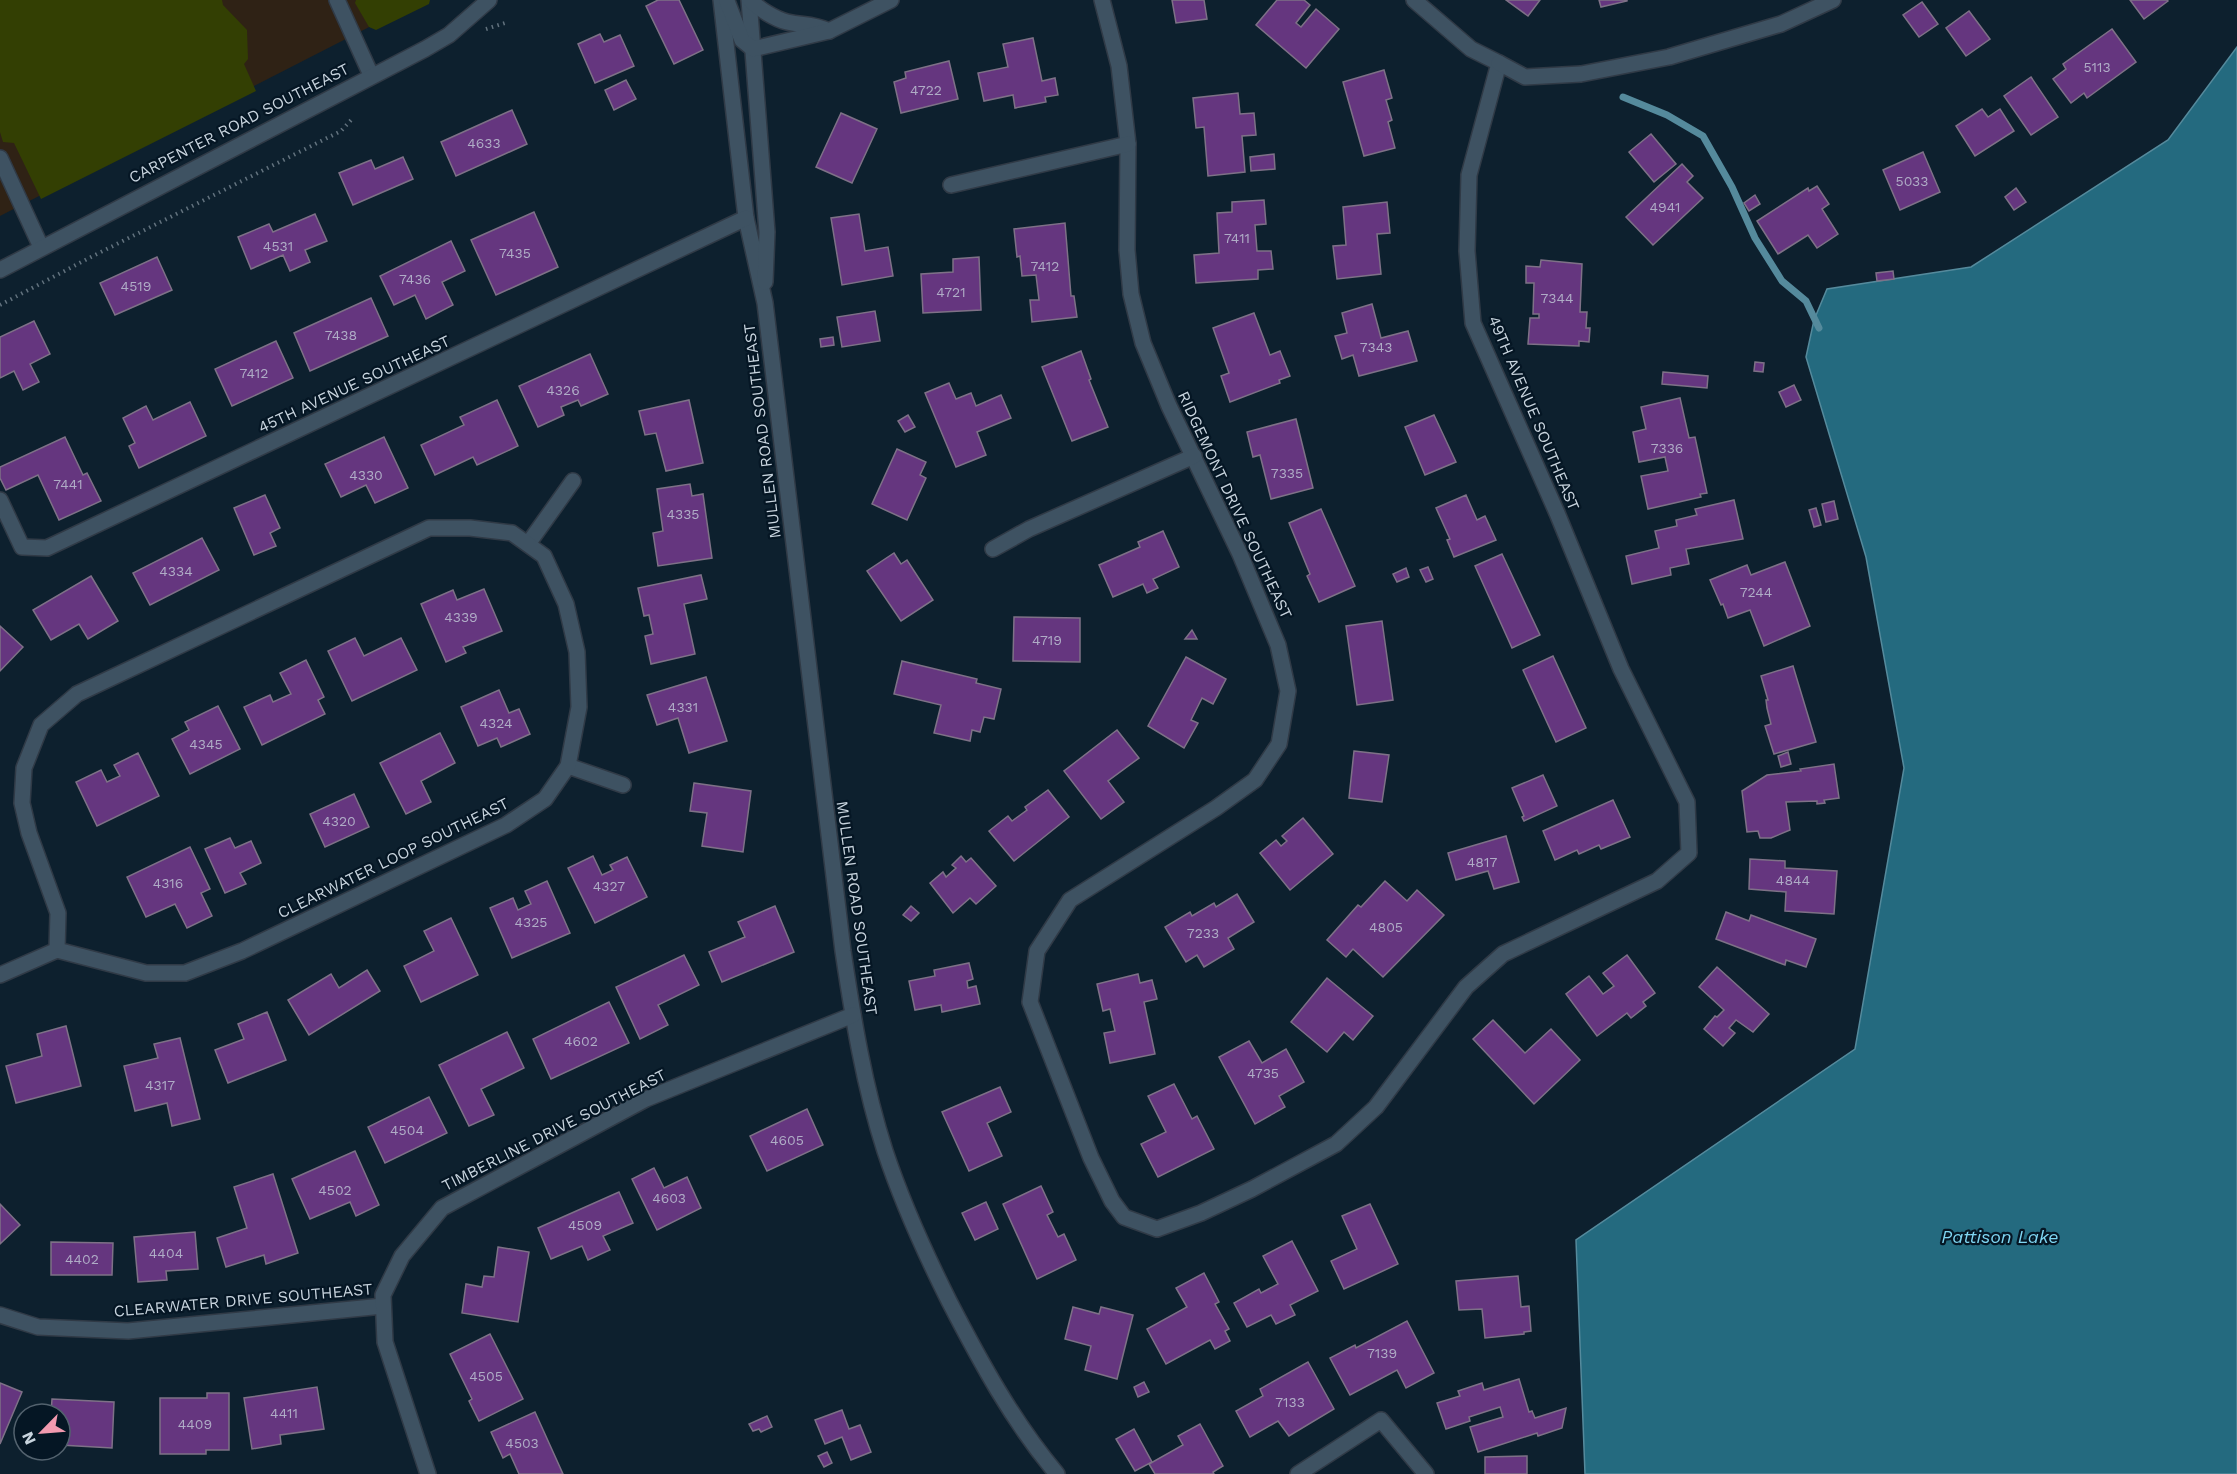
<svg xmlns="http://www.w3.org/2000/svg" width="2237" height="1474" font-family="'Work Sans',sans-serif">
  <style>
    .education { fill: #2f2215 }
    .green { fill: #333f03 }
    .water { fill: #246a7f; stroke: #558a9c; stroke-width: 1.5 }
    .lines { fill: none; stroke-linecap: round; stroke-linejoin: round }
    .stream { stroke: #558a9c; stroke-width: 7 }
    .building { fill: #65367f; stroke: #7e7187; stroke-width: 1.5 }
    .minor-casing { stroke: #303a46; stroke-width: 18 }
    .path { stroke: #62727e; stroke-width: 4; stroke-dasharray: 1.5 4.5; stroke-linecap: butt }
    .minor { stroke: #3e5262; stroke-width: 15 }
    .labels { text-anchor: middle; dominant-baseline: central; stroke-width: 4.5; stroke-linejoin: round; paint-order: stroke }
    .number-label { font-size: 14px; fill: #afacc6 }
    .street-label { font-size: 16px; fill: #c8d4de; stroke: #051624 }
    .water-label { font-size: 18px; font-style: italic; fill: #7fd6f2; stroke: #051624 }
  </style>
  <rect width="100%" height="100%" fill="#0d202e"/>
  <polygon class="education" points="0,0 422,0 0,216"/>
  <g class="green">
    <polygon points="0,0 222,0 223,5 247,30 248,59 244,64 256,91 41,199 14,143 3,142 0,132"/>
    <polygon points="356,0 430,0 429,4 376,30 369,27 355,3"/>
  </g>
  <polygon class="water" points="2237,47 2237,1474 1585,1474 1576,1240 1855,1049 1904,768 1866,557 1806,357 1814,320 1827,289 1971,267 2168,140"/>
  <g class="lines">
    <polyline class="stream" points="1623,97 1667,115 1703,136 1732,187 1755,238 1782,281 1806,301 1819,328"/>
  </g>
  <g class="building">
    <polygon points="658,0 679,0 703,50 674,64 646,6"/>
    <polygon points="1172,0 1204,0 1207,19 1176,23"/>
    <polygon points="1277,0 1304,0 1310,5 1296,23 1301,27 1316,9 1339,29 1306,68 1256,25"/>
    <polygon points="1506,0 1540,0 1528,16"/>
    <polygon points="1599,0 1627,0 1627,1 1601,7"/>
    <polygon points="2130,0 2167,0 2168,1 2144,19"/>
    <polygon points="1922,2 1938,24 1919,37 1903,15"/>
    <polygon points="1969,11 1990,39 1966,56 1946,28"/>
    <polygon points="2112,29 2136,62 2087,98 2084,93 2071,103 2053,79 2066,69 2063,64"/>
    <polygon points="600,34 604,42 620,35 634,66 595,83 578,44"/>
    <polygon points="1033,38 1042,81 1055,78 1058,95 1045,97 1046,102 1015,108 1013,95 984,101 978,73 1008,67 1003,44"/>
    <polygon points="949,61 958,99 901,113 894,82 906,78 905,72"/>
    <polygon points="1384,70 1392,98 1386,100 1392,120 1388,122 1395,148 1364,156 1343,82"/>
    <polygon points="2031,77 2058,117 2031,135 2004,96"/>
    <polygon points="626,80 636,99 614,110 605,90"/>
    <polygon points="1238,93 1240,114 1254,113 1256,135 1242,136 1245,172 1208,176 1204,127 1196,128 1193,98"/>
    <polygon points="1982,109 1988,117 2000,109 2014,131 1975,156 1956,126"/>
    <polygon points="512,110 527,144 456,176 441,142"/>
    <polygon points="841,113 877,129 852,183 816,167"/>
    <polygon points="1651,134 1676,164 1654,182 1629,152"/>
    <polygon points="1923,152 1940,192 1900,210 1883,170"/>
    <polygon points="1274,154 1275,169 1251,171 1250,157"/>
    <polygon points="403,157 413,179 353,205 339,173 371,160 375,169"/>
    <polygon points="1682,164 1693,176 1687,182 1703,198 1653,245 1626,217"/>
    <polygon points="1817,186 1829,204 1822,209 1838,234 1817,248 1808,235 1778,254 1757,221 1808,188 1809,191"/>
    <polygon points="2016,188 2026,202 2014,210 2005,197"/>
    <polygon points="1755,195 1760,204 1749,211 1744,203"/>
    <polygon points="1264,200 1266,224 1255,225 1257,251 1271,251 1273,269 1258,270 1258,279 1196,283 1194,255 1219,253 1217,213 1232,212 1232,202"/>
    <polygon points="1387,202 1390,233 1377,234 1381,274 1337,279 1333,246 1346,245 1343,207"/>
    <polygon points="534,212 558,267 496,295 471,240"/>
    <polygon points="315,214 327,241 305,250 310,262 290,271 283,255 251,269 238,237 269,224 273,232"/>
    <polygon points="859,214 865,251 888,247 893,276 842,285 831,218"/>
    <polygon points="1065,223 1071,296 1074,296 1077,317 1032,322 1030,300 1039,300 1036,275 1022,276 1020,256 1017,257 1014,229"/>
    <polygon points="451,241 465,271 442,282 453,305 426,319 415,295 394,305 380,276"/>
    <polygon points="157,257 172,290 115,315 100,283"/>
    <polygon points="979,257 981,310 923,313 921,274 953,272 953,259"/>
    <polygon points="1541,260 1582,264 1580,312 1587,312 1586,328 1590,328 1589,342 1579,341 1579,346 1528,344 1530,318 1539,318 1539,314 1533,314 1534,283 1526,283 1526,266 1540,267"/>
    <polygon points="1893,271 1894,279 1877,281 1876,273"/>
    <polygon points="371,298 388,336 310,371 294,333"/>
    <polygon points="1372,304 1381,338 1408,331 1417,361 1359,376 1353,355 1342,359 1335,336 1347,333 1342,313"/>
    <polygon points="875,311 880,341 842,347 837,317"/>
    <polygon points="1254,313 1270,355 1280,351 1290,376 1279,380 1280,383 1230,402 1221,376 1229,373 1213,328"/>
    <polygon points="34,321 50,354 30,364 39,382 23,390 14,371 0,378 0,337"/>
    <polygon points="833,337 834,345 821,347 820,339"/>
    <polygon points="276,341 293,378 232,406 215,369"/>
    <polygon points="1081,351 1091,379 1089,380 1108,427 1072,441 1042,367"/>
    <polygon points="590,354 608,394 581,406 578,400 561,407 564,415 538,427 519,386"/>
    <polygon points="1755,362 1764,363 1763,372 1754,371"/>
    <polygon points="1663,372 1708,376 1707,388 1662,384"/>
    <polygon points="949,383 956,399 971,393 976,406 1001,395 1011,418 977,432 986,455 956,467 925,393"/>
    <polygon points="1794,385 1801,400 1786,407 1779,392"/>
    <polygon points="1680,398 1689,438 1695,437 1707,493 1700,494 1701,497 1648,509 1641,476 1668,471 1665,457 1639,462 1633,432 1646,429 1641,407"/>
    <polygon points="497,400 518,446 477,465 473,457 435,475 421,445 464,425 460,417"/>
    <polygon points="689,400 703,463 666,471 656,433 645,435 639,411"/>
    <polygon points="190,402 206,436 139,468 129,446 135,443 123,418 146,406 153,420"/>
    <polygon points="908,415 915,427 905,432 898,421"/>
    <polygon points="1434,415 1456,462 1425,475 1405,427"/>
    <polygon points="1296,419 1313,488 1271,499 1260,455 1253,457 1247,432"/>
    <polygon points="65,437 83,475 87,473 101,501 59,520 38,475 6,490 0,478 0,467"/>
    <polygon points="384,437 408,488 375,503 366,485 341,497 325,464"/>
    <polygon points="897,449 926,462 920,475 926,478 907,520 872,504"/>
    <polygon points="690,484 692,496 703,494 712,558 658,566 653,533 663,531 657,489"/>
    <polygon points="265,495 280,528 270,533 276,546 254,555 234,508"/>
    <polygon points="1466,495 1477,520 1485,516 1496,540 1454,557 1447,540 1450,539 1436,508"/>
    <polygon points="1734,500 1743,539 1686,549 1689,564 1670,568 1671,575 1632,584 1626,556 1659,548 1655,531 1677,526 1676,520 1697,515 1695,509"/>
    <polygon points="1834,501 1838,519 1826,522 1822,504"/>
    <polygon points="1816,508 1821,525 1814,527 1809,510"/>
    <polygon points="1321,509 1355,586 1319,602 1307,576 1310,574 1289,523"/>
    <polygon points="1163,531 1179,567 1153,579 1158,588 1147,593 1143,584 1113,597 1099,565 1140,547 1138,542"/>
    <polygon points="202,538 219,570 150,605 133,573"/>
    <polygon points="894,553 901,564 907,560 933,600 901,621 867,571"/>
    <polygon points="1502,554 1540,635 1512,648 1475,566"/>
    <polygon points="1785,562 1810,626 1764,646 1750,610 1728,618 1723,604 1721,605 1710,580 1747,565 1751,575"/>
    <polygon points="1428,567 1433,579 1426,582 1420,570"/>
    <polygon points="1406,568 1409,577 1397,582 1393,574"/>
    <polygon points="701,575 707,599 684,604 695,654 651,664 645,636 653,634 649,615 644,616 638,588"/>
    <polygon points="91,576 118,621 88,639 79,624 51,640 33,610"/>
    <polygon points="484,589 502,631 463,647 466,653 446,662 421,604 453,590 457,600"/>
    <polygon points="1014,617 1080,618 1080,662 1013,661"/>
    <polygon points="1382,621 1393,700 1357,705 1346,626"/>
    <polygon points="0,626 23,647 0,671"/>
    <polygon points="1192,630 1197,639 1185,639"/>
    <polygon points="355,638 364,656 401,638 417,670 352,701 328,651"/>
    <polygon points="1553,656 1586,728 1556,742 1523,670"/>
    <polygon points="1186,657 1226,679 1213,704 1202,698 1191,720 1198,723 1184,748 1148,726"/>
    <polygon points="306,660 324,697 318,700 325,714 262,745 244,707 270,695 273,702 291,694 280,673"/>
    <polygon points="902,661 977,679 976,683 1001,689 994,719 984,717 980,732 972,730 970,741 934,733 941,705 894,694"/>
    <polygon points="1793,666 1816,742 1774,754 1765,726 1771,724 1767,708 1766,700 1768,700 1761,676"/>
    <polygon points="706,677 727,741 689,753 678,718 657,725 647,695"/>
    <polygon points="499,690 509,713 519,709 530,734 501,747 497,738 478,746 461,707"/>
    <polygon points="218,706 240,749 190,774 172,739 189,730 185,722"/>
    <polygon points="1117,730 1139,758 1108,781 1124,802 1101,819 1064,771"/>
    <polygon points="440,733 455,763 421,781 431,802 406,814 380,763"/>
    <polygon points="1354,751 1389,755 1382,802 1349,798"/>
    <polygon points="1788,752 1791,764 1781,767 1778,756"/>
    <polygon points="138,753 159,796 97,826 76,782 101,770 107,782 120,776 114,765"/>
    <polygon points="1834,764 1839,798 1824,800 1825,803 1817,804 1817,801 1786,802 1790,830 1771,838 1760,838 1758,831 1747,832 1742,791 1767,775 1801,771 1800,769"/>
    <polygon points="1543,775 1557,806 1524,821 1522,817 1524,816 1512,788"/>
    <polygon points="694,783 751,791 743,852 702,846 707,813 690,811"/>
    <polygon points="1048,790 1069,817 1014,861 989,831 1008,816 1012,821 1027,810 1025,807"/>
    <polygon points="354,794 369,827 325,847 310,814"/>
    <polygon points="1613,800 1630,837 1601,849 1599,845 1579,854 1577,850 1555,860 1543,831"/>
    <polygon points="1303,818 1333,854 1290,890 1260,853 1276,840 1281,846 1287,841 1282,836"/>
    <polygon points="1506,836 1519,882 1494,889 1488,871 1456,880 1448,853"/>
    <polygon points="230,838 235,848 251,841 261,863 240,873 246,884 225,893 205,849"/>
    <polygon points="190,847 210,889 201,893 212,916 187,928 175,904 146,917 127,877"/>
    <polygon points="593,856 602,875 613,870 610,865 627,857 647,897 595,923 568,868"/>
    <polygon points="961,856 966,862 971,858 996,886 976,904 970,898 953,913 930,883 943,872 946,877 956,868 952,865"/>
    <polygon points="1750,859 1785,861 1785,868 1837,871 1834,914 1785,911 1786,892 1749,889"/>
    <polygon points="547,881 570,933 512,958 490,908 513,898 518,910 531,904 525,891"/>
    <polygon points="1385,881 1407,901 1417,890 1444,915 1383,977 1353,949 1346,957 1327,940 1358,905 1361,907"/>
    <polygon points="1237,894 1254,922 1228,938 1234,949 1204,967 1197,955 1186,962 1165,927 1190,912 1192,916 1214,903 1216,907"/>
    <polygon points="775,906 794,952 722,982 709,952 745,937 738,922"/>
    <polygon points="911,906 919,913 911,921 903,915"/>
    <polygon points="1726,912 1749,921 1751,915 1816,939 1806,967 1786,960 1785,965 1716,939"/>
    <polygon points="451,918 478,975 421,1002 404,966 434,951 424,931"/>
    <polygon points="684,955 699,985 658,1005 668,1025 640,1039 616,987"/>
    <polygon points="1627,955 1655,993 1643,1002 1646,1006 1631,1018 1627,1013 1597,1036 1566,994 1589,976 1603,994 1614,986 1603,973"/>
    <polygon points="969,963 973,979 967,981 968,988 976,986 980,1004 942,1012 941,1005 915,1010 909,981 935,976 934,970"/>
    <polygon points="1717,967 1769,1014 1753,1032 1736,1020 1729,1028 1735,1033 1723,1046 1704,1029 1715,1016 1717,1017 1724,1010 1699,987"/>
    <polygon points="367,970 380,991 309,1035 288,1000 331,974 339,988"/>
    <polygon points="1138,974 1140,983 1152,980 1157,999 1144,1002 1155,1054 1110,1063 1104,1033 1115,1031 1110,1009 1103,1011 1097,984"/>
    <polygon points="1327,978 1373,1016 1353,1040 1344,1032 1327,1052 1291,1022"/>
    <polygon points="609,1002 629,1043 551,1079 533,1039"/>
    <polygon points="267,1012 286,1060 228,1083 215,1050 244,1039 238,1024"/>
    <polygon points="1493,1020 1525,1053 1551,1029 1580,1060 1534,1104 1473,1039"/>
    <polygon points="66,1026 81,1086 16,1103 6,1066 42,1056 37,1034"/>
    <polygon points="507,1032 524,1068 481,1089 494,1115 469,1126 439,1065"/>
    <polygon points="180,1038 200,1119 172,1126 167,1103 135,1111 124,1066 158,1058 154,1044"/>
    <polygon points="1249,1041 1262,1063 1286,1049 1304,1082 1279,1096 1285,1107 1255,1124 1219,1057"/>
    <polygon points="1174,1084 1192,1119 1197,1116 1214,1149 1158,1177 1141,1144 1166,1132 1148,1096"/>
    <polygon points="1000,1087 1011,1112 987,1123 1002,1156 969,1171 942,1112"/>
    <polygon points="429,1097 447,1133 385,1163 368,1127"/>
    <polygon points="807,1109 823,1145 767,1171 750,1136"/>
    <polygon points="355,1151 379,1205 356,1216 350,1202 310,1219 292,1179"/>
    <polygon points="654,1168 664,1188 687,1177 701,1208 657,1230 632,1179"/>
    <polygon points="273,1174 298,1253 266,1264 264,1255 226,1267 217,1238 247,1228 234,1187"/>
    <polygon points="1041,1186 1053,1212 1047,1215 1058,1237 1064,1234 1076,1260 1037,1279 1003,1204"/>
    <polygon points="619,1192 633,1223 603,1236 610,1250 588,1260 582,1246 551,1259 538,1228"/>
    <polygon points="986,1202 998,1229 975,1240 962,1213"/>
    <polygon points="0,1204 20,1225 0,1244"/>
    <polygon points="1370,1204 1398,1264 1344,1289 1331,1261 1357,1249 1342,1216"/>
    <polygon points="195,1232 198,1269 166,1271 167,1280 138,1282 134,1237"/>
    <polygon points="1292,1241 1318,1291 1290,1305 1295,1315 1276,1324 1271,1315 1247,1327 1234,1303 1259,1289 1261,1293 1278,1284 1263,1256"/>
    <polygon points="51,1242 113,1243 112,1275 51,1275"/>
    <polygon points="498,1247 529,1252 518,1322 462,1313 466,1284 482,1287 484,1276 494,1277"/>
    <polygon points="1204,1273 1219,1302 1215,1304 1229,1329 1225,1331 1230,1341 1215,1349 1210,1340 1166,1364 1147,1329 1187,1307 1176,1288"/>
    <polygon points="1518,1276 1521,1307 1529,1306 1531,1331 1524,1332 1524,1334 1485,1338 1482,1309 1459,1310 1456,1281"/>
    <polygon points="1073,1307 1099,1314 1101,1307 1133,1315 1117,1379 1085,1370 1091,1346 1065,1339"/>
    <polygon points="1407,1321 1434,1373 1406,1388 1397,1370 1350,1395 1330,1358 1355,1345 1356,1348"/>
    <polygon points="490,1334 523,1399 479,1421 469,1401 472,1399 450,1354"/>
    <polygon points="1308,1362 1334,1409 1289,1436 1278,1421 1250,1437 1236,1411 1263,1396 1260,1389"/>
    <polygon points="1519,1379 1529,1412 1532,1411 1535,1418 1566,1408 1562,1428 1538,1436 1537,1433 1478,1452 1470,1427 1503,1417 1500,1407 1469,1417 1470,1421 1446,1429 1437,1403 1460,1396 1458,1391 1482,1383 1484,1390"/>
    <polygon points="1144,1382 1149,1392 1138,1397 1134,1387"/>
    <polygon points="0,1383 22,1392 0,1444"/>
    <polygon points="317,1387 324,1429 280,1435 281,1444 252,1449 244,1398"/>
    <polygon points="207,1393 229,1393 229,1450 206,1450 206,1454 160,1454 160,1398 207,1398"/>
    <polygon points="52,1399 114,1402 112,1448 60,1445 60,1414 51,1414"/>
    <polygon points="842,1410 849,1429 860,1425 871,1452 851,1460 842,1437 825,1444 815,1420"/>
    <polygon points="535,1412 563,1474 519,1474 510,1454 503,1458 491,1432"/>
    <polygon points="767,1416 772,1427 761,1432 759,1429 753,1431 749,1424"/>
    <polygon points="1200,1424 1223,1466 1213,1472 1214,1474 1155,1474 1149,1464 1183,1445 1178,1436"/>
    <polygon points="1134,1429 1152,1462 1135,1471 1116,1439"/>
    <polygon points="827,1452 832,1463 824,1467 818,1456"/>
    <polygon points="1527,1456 1527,1474 1485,1474 1485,1457"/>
  </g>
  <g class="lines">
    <defs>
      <g id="minor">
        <polyline points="337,0 371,75"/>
        <path d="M 721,0 L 746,218 L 765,303 L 843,951 C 853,1018 864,1086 885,1151 C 902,1202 925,1253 949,1301 C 980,1361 1013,1422 1057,1474"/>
        <polyline points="749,0 767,232 765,282"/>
        <path d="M 750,0 C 759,9 775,19 787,22 C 804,26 811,23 829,31"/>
        <polyline points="1102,0 1119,66 1128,144 1127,250 1131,294 1143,343 1169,406 1240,554 1278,645 1288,691 1279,744 1255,780 1216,808 1070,900 1037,951 1030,1002 1091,1158 1112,1201 1124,1217 1157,1229 1201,1213 1252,1189 1336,1144 1376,1107 1466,987 1503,954 1657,881 1689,853 1687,802 1621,669 1557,513 1473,323 1467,251 1469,175 1499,63 1471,49 1414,0"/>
        <polyline points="727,1 742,40 753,49 829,31 891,0"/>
        <polyline points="1499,63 1525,77 1581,74 1669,57 1781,24 1833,0"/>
        <polyline points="0,158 41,247"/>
        <polyline points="951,185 1128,144"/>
        <polyline points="0,270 425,49 449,35 489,0"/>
        <polyline points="0,500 22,547 47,548 746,218"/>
        <polyline points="528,544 573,481"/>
        <polyline points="993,549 1029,529 1194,456"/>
        <polyline points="568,766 623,785"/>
        <polyline points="0,975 57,950 146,973 185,973 242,951 506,825 545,799 568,766 579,707 577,652 566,604 544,556 512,533 470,528 429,528 77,694 41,725 24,768 22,803 29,833 58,913 57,950"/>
        <polyline points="0,1315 38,1327 128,1331 383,1306"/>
        <polyline points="428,1474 385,1342 383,1295 402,1256 442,1208 646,1099 853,1015"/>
        <polyline points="1298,1474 1381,1420 1426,1474"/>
      </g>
    </defs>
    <use href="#minor" class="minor-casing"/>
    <g class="path">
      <polyline points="486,29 508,22"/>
      <polyline points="0,305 91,257 341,131 352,119"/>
    </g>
    <use href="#minor" class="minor"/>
  </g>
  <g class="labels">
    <g class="number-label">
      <text x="2097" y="67">5113</text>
      <text x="926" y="90">4722</text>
      <text x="484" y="143">4633</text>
      <text x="1912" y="181">5033</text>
      <text x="1665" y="207">4941</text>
      <text x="1237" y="238">7411</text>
      <text x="278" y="246">4531</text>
      <text x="515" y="253">7435</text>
      <text x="1045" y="266">7412</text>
      <text x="415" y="279">7436</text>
      <text x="136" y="286">4519</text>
      <text x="951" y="292">4721</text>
      <text x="1557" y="298">7344</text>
      <text x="341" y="335">7438</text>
      <text x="1376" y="347">7343</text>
      <text x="254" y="373">7412</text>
      <text x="563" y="390">4326</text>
      <text x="1667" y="448">7336</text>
      <text x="1287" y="473">7335</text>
      <text x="366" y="475">4330</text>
      <text x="68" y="484">7441</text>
      <text x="683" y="514">4335</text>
      <text x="176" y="571">4334</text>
      <text x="1756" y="592">7244</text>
      <text x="461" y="617">4339</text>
      <text x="1047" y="640">4719</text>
      <text x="683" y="707">4331</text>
      <text x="496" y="723">4324</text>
      <text x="206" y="744">4345</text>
      <text x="339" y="821">4320</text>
      <text x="1482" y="862">4817</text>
      <text x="1793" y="880">4844</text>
      <text x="168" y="883">4316</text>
      <text x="609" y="886">4327</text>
      <text x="531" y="922">4325</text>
      <text x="1386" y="927">4805</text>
      <text x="1203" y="933">7233</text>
      <text x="581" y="1041">4602</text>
      <text x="1263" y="1073">4735</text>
      <text x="160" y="1085">4317</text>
      <text x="407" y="1130">4504</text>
      <text x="787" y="1140">4605</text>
      <text x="335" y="1190">4502</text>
      <text x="669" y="1198">4603</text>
      <text x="585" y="1225">4509</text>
      <text x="166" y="1253">4404</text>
      <text x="82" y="1259">4402</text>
      <text x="1382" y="1353">7139</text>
      <text x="486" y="1376">4505</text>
      <text x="1290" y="1402">7133</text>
      <text x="284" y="1413">4411</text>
      <text x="195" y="1424">4409</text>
      <text x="522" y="1443">4503</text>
    </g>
    <g class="street-label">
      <text transform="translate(239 123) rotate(-27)">CARPENTER ROAD SOUTHEAST</text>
      <text transform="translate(354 384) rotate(-25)">45TH AVENUE SOUTHEAST</text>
      <text transform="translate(1534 413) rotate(67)">49TH AVENUE SOUTHEAST</text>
      <text transform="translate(762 431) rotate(-97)">MULLEN ROAD SOUTHEAST</text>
      <text transform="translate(1235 505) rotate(65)">RIDGEMONT DRIVE SOUTHEAST</text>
      <text transform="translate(393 858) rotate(-26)">CLEARWATER LOOP SOUTHEAST</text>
      <text transform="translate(857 908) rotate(82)">MULLEN ROAD SOUTHEAST</text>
      <text transform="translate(554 1130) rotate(-27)">TIMBERLINE DRIVE SOUTHEAST</text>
      <text transform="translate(243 1300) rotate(-5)">CLEARWATER DRIVE SOUTHEAST</text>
    </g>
    <g class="water-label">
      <text x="2000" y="1236">Pattison Lake</text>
    </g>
  </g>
  <g transform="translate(42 1432) rotate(245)"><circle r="28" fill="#051624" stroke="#53626e" stroke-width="1.5"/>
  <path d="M0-4.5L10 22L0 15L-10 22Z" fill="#f29aaf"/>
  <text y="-9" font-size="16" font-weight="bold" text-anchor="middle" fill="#c8d4de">N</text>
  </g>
</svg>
